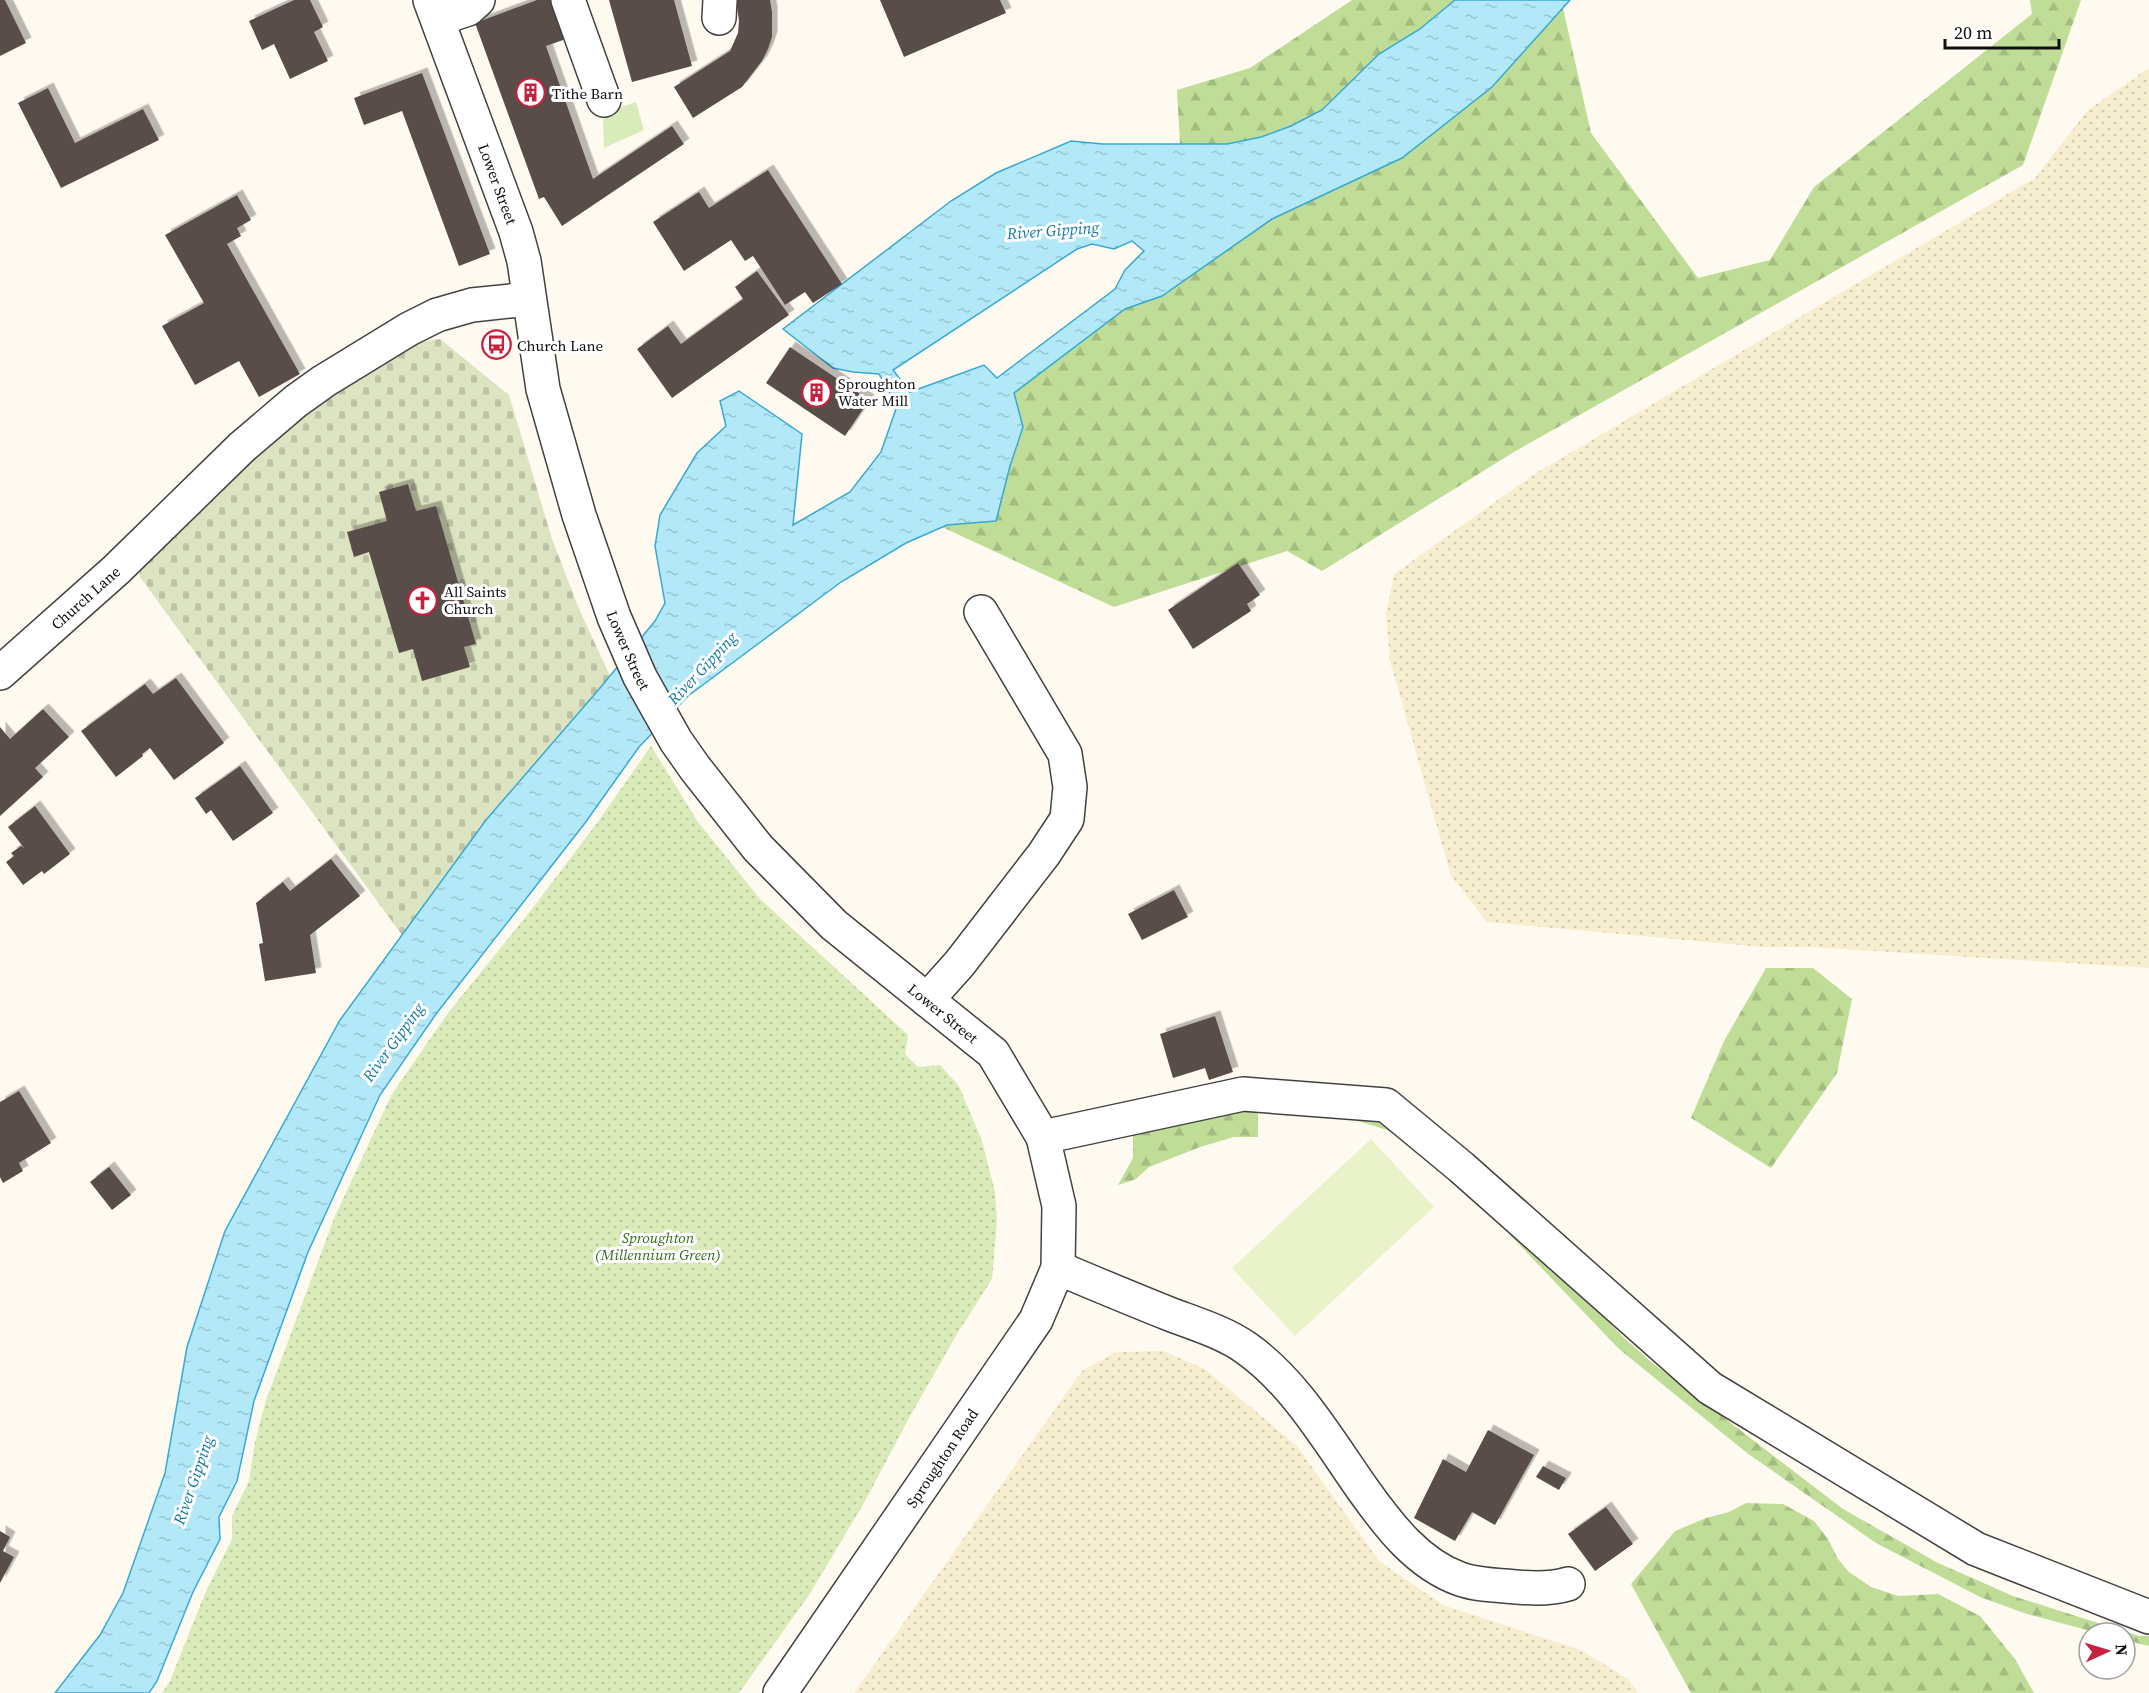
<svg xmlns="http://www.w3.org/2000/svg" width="2149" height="1693" font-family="'Source Serif 4',serif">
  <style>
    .farmland { fill: url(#farmland-dots) }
    .grass { fill: #d9ebb8 }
    .forest { fill: url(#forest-firs) }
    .cemetery { fill: url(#cemetery-stones) }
    .park { fill: url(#park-dots) }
    .pitch { fill: #eaf2ca }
    .water { fill: url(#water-ripples); stroke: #37a9d3; stroke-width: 1.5; fill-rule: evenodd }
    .building { fill: #584e4a; filter: url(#shadow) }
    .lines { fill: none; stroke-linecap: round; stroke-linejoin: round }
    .minor-casing { stroke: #424242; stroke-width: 36 }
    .minor { stroke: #fff; stroke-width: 33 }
    .labels { text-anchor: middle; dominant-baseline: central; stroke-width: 6; stroke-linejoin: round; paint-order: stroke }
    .poi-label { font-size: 15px; fill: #0f0f0f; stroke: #fff; text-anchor: start }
    .street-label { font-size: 15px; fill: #0f0f0f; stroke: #fff }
    .park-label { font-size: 15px; font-style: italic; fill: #366a1c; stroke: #fff }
    .water-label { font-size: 16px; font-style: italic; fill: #1279a6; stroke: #fff }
  </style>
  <defs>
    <pattern id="farmland-dots" width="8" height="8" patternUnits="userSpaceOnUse" patternTransform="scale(1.5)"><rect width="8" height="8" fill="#f6eecf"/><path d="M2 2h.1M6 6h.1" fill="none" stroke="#d2cbb1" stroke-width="1.8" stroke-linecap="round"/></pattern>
    <pattern id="forest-firs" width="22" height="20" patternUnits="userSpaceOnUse" patternTransform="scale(1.5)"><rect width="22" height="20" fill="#bfdd96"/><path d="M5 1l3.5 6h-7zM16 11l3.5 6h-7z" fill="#a3bc80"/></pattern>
    <pattern id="cemetery-stones" width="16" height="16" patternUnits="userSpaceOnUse" patternTransform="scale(1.5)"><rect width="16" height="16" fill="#dce3c0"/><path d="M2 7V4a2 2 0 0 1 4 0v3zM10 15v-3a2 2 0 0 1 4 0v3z" fill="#bcc2a4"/></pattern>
    <pattern id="park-dots" width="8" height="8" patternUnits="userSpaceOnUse" patternTransform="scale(1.5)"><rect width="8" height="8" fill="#d9ebb8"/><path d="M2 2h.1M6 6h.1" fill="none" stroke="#b9c89d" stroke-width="1.8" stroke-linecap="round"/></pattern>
    <pattern id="water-ripples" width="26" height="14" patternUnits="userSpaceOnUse" patternTransform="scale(1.5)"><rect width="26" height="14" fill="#b3e8f9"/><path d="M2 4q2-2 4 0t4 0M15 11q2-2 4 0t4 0" fill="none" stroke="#99c6d4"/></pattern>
    <filter id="shadow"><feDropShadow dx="5.5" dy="-5.5" stdDeviation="0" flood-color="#0004"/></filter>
  </defs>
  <rect width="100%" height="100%" fill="#fffaf0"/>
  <g class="farmland">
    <polygon points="2149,68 2149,968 1810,947 1763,947 1487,922 1451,876 1390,661 1386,615 1394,574 1533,475 2035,178 2088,110"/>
    <polygon points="1163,1351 1205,1369 1297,1446 1379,1561 1443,1605 1581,1650 1628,1679 1639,1693 854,1693 1082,1371 1116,1352"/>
  </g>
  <polygon class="grass" points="636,102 644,130 604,148 603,113"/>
  <g class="forest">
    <polygon points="1352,0 1455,0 1420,29 1379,54 1322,110 1291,126 1261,137 1227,144 1180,144 1177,90 1250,68"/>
    <polygon points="2030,0 2081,0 2023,165 1514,452 1322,571 1287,551 1114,607 942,527 947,525 1010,466 1023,427 1013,393 1125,309 1162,296 1272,219 1402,158 1492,87 1563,8 1591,133 1698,278 1770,260 1814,187 2032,14"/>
    <polygon points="1766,968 1813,968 1852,999 1837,1073 1771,1168 1691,1118 1724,1041"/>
    <polygon points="1270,1089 1305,1093 1384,1110 1428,1137 1461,1167 1623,1337 1650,1361 1843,1509 1938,1563 2013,1596 2139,1636 2149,1636 2149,1646 2125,1640 2125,1633 2098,1633 2027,1614 1980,1597 1876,1543 1747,1453 1619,1349 1444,1166 1387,1130 1306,1105 1258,1105 1258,1137 1234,1137 1200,1147 1149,1167 1136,1179 1118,1185 1133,1158 1133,1125 1198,1101"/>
    <polygon points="1746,1503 1783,1504 1814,1521 1828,1539 1838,1559 1849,1572 1871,1587 1898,1596 1938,1594 1980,1616 2015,1659 2034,1693 1691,1693 1631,1584 1675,1531 1706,1518 1729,1512"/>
  </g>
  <polygon class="cemetery" points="440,339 509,395 552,539 579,609 610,676 486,820 402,935 140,577 140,566 242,468 333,390 420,342"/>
  <polygon class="park" points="651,746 698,822 760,899 908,1035 905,1054 918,1067 940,1065 959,1086 982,1141 995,1192 997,1221 992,1279 957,1334 909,1418 864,1503 809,1595 739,1693 162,1693 170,1681 206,1591 232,1539 232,1516 249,1481 255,1442 266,1400 335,1216 392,1094 448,1013 532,909 597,823"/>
  <polygon class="pitch" points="1371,1139 1434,1207 1295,1336 1232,1268"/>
  <path class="water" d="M 1455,0 L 1570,0 L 1492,87 L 1402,158 L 1272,219 L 1162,296 L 1125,309 L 1014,393 L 1023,427 L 1010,466 L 996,521 L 947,525 L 906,543 L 841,582 L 688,696 L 639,747 L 585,823 L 436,1014 L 380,1095 L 308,1252 L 254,1401 L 237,1481 L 219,1517 L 220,1539 L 193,1592 L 157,1681 L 149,1693 L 55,1693 L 100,1635 L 123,1593 L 165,1473 L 187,1347 L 225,1231 L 340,1020 L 486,820 L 600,688 L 655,621 L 665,603 L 655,546 L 660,515 L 697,453 L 726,426 L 720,401 L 739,391 L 802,434 L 793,525 L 850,492 L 881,452 L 897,406 L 879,374 L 853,372 L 833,368 L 783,329 L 951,201 L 996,173 L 1071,141 L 1103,144 L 1227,144 L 1261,137 L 1291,126 L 1322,110 L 1379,54 L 1420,29 ZM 1132,241 L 1144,251 L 1125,270 L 1115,289 L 997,378 L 984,365 L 910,392 L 893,370 L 1077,249 L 1092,244 L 1114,249 Z"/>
  <g class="building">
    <polygon points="0,0 5,0 26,43 0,56"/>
    <polygon points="294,0 310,0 323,27 314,32 328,61 290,79 274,44 262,50 249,21"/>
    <polygon points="537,0 552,0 566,39 546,46 593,179 672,126 684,144 562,226 544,197 539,199 475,23"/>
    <polygon points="609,0 674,0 692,66 632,82"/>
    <polygon points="736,0 770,0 772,12 772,37 768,49 762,61 742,87 693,118 674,87 730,51 738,33 739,21"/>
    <polygon points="880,0 1000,0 1006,13 904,57"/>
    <polygon points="422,73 490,254 459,266 402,111 364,125 354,98"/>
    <polygon points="48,88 75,143 143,109 159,140 61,188 18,103"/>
    <polygon points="768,170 842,284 813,303 805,292 785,305 753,256 745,261 731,240 684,271 653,222 699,192 709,208"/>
    <polygon points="237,195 251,220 237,228 241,236 227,244 300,374 259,397 239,361 195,385 162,326 204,303 165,235"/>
    <polygon points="757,271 789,315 672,398 637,349 668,326 681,344 743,299 735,287"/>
    <polygon points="790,347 869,400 845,436 766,383"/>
    <polygon points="408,484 416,511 436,506 476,644 464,647 470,667 422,681 413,649 399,653 369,552 354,557 347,532 387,521 379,492"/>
    <polygon points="1238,563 1260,595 1247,604 1251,611 1193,649 1168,610"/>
    <polygon points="176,678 224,743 174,780 150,748 142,754 143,756 116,777 81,731 145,684 153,694"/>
    <polygon points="43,709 69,737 35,768 43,777 0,816 0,727 10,739"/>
    <polygon points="240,766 273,813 233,841 211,810 206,814 195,798"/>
    <polygon points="35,806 70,854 44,874 42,871 23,885 6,862 14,856 11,853 21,846 24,848 8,827"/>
    <polygon points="331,859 360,896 310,935 316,973 265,981 259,944 263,943 256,903 283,882 290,891"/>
    <polygon points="1174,890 1188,917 1142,940 1128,914"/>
    <polygon points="1215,1016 1233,1072 1209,1080 1205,1068 1173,1078 1160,1034"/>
    <polygon points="19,1091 51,1143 19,1163 23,1171 3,1183 0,1177 0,1102"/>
    <polygon points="109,1167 131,1195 112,1210 90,1182"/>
    <polygon points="1488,1430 1534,1455 1495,1525 1472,1512 1455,1541 1414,1518 1443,1459 1466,1472"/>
    <polygon points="1543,1466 1566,1478 1559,1490 1536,1477"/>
    <polygon points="1606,1507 1633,1544 1595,1571 1568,1534"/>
    <polygon points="0,1531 10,1537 3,1551 14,1557 0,1583"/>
  </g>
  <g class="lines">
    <defs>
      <g id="minor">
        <path id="s1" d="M 430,0 L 516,232 L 524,261 L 543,389 L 579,515 L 614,617 L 640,677 L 676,741 L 695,768 L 758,848 L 834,925 L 993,1053 L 1043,1137 L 1059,1206 L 1058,1268 L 1036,1320 L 780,1693"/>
        <polyline points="568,0 604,100"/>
        <polyline points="719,18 720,0"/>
        <polyline points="438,19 468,9 478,0"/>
        <path id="s2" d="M 0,673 L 116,570 L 242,447 L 296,401 L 324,381 L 409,329 L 437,315 L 472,305 L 529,299"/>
        <polyline points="927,1000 960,963 1044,854 1067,819 1070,787 1065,754 981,612"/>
        <polyline points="1043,1137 1243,1094 1386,1105 1461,1167 1710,1388 1976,1549 2149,1617"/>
        <path d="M 1058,1268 C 1096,1284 1134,1300 1172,1315 C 1196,1324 1225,1333 1246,1348 C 1295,1382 1330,1443 1364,1491 C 1389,1526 1418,1564 1460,1579 C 1474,1584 1490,1585 1505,1586 C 1525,1588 1548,1590 1568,1584"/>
      </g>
    </defs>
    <use href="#minor" class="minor-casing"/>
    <use href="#minor" class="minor"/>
  </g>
  <defs>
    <symbol id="building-ring" viewBox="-11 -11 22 22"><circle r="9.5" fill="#fff" stroke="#c5203e" stroke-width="1.5"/><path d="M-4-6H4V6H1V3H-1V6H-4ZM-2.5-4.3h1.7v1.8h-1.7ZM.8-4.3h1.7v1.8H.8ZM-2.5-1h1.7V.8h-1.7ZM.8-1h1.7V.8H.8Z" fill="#c5203e"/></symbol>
    <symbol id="bus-ring" viewBox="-11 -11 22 22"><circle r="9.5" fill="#fff" stroke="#c5203e" stroke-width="1.5"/><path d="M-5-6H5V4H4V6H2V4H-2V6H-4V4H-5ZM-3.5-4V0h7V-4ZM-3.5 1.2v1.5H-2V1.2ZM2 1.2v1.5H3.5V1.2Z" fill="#c5203e"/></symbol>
    <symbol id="church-ring" viewBox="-11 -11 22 22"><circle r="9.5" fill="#fff" stroke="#c5203e" stroke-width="1.5"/><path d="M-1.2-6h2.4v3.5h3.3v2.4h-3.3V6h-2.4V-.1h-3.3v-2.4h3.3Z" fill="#c5203e"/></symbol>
  </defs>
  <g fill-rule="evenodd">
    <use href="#building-ring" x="514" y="76" width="33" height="33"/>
    <use href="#bus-ring" x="480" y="328" width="33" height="33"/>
    <use href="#building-ring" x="800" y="376" width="33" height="33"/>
    <use href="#church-ring" x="406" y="584" width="33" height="33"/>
  </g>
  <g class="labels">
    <g class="poi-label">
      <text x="552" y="93">Tithe Barn</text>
      <text x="517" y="345">Church Lane</text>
      <text x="838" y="383">Sproughton<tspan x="838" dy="17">Water Mill</tspan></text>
      <text x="444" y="591">All Saints<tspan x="444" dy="17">Church</tspan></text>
    </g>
    <g class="street-label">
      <text stroke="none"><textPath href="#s1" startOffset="196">Lower Street</textPath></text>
      <text stroke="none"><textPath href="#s2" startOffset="114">Church Lane</textPath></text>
      <text stroke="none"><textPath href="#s1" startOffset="682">Lower Street</textPath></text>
      <text stroke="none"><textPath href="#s1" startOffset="1168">Lower Street</textPath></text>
      <text transform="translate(942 1458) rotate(-56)">Sproughton Road</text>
    </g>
    <g class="park-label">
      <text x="658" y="1237">Sproughton<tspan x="658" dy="17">(Millennium Green)</tspan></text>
    </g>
    <g class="water-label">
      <text transform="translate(1053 230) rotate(-4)">River Gipping</text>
      <text transform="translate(702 668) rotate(-47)">River Gipping</text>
      <text transform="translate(393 1042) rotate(-54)">River Gipping</text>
      <text transform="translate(193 1480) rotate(-71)">River Gipping</text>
    </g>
  </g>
  <g transform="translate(2107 1651) rotate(86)"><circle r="28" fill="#ffffff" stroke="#9f9f9f" stroke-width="1.5"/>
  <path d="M0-4.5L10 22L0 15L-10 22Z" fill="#c5203e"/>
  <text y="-9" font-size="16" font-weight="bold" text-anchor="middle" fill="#0f0f0f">N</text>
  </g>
  <path d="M1945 39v9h114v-9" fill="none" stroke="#0f0f0f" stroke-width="3"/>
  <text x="1954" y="39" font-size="18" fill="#0f0f0f" stroke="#ffffff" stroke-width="4.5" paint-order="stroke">20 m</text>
</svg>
